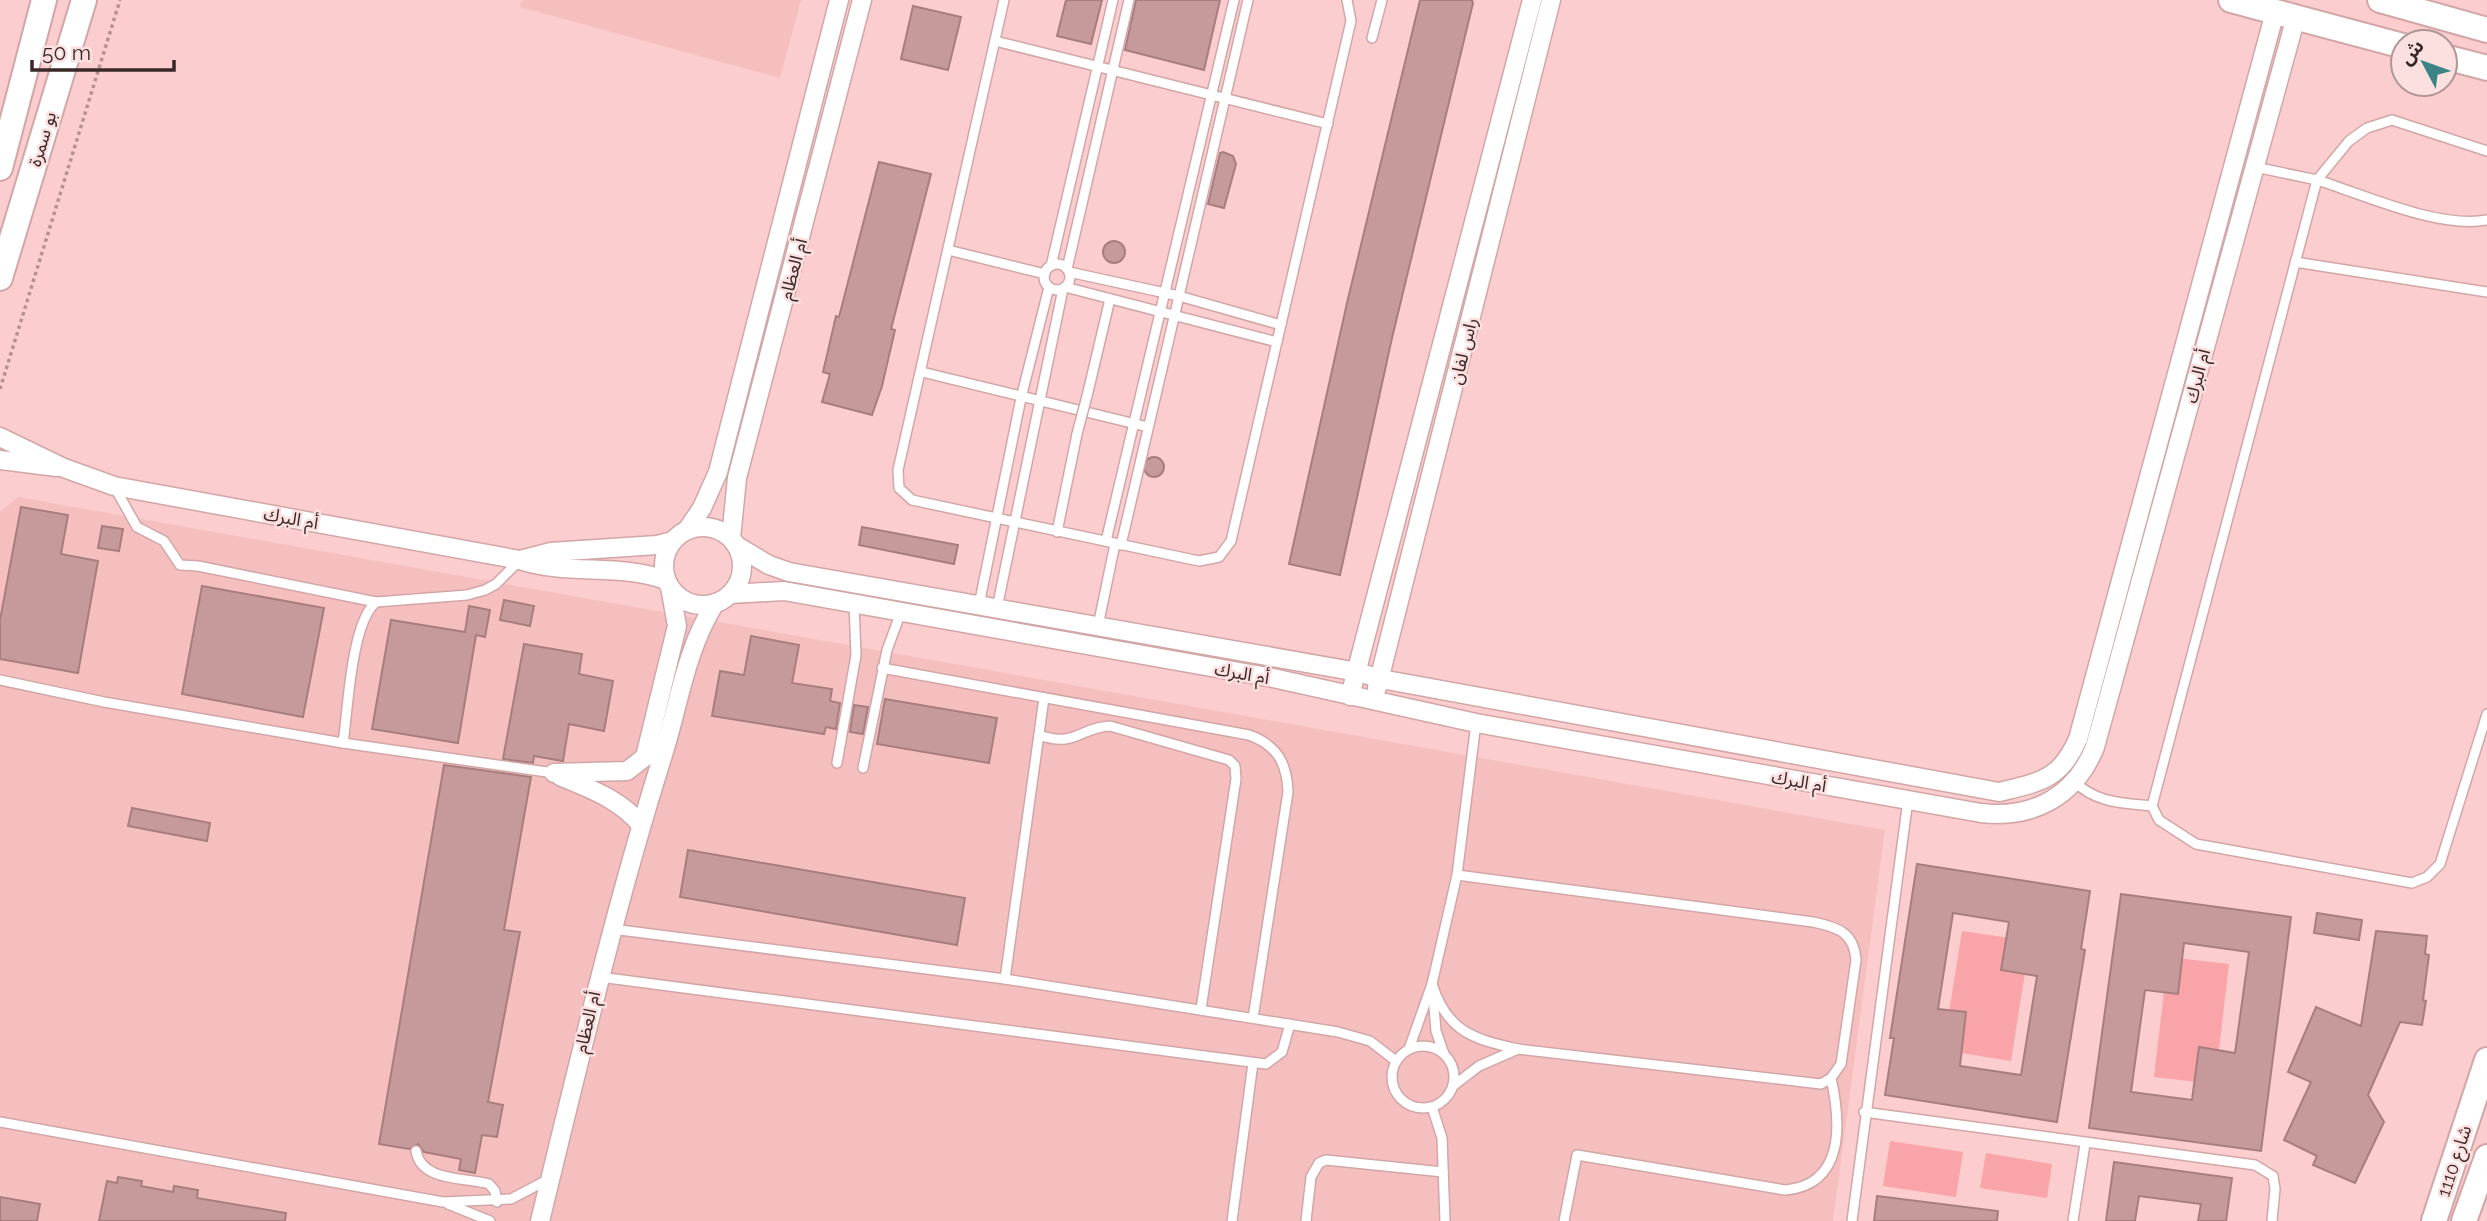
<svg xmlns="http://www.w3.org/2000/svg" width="2487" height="1221" font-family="Raleway,'Noto Sans Arabic',sans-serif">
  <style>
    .built { fill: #f5bfc0 }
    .green { fill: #f9a4a8 }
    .building { fill: #c69a9b; stroke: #a87d7e; stroke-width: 2; fill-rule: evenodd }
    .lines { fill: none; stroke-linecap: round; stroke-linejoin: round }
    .lane-casing { stroke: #d2a6a7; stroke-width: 12 }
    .street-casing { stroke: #d2a6a7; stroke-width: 21 }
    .secondary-casing { stroke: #d2a6a7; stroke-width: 28 }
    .path { stroke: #b59192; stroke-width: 3.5; stroke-dasharray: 3.5 3.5; stroke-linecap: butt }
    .lane { stroke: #fff; stroke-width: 9 }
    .street { stroke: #fff; stroke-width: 18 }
    .secondary { stroke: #fff; stroke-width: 24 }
    .lane-bridge-casing { stroke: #d2a6a7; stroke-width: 12; stroke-linecap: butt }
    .lane-bridge { stroke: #fff; stroke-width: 9 }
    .labels { text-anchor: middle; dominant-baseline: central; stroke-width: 5; stroke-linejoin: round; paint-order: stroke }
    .street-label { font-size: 18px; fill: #3a2828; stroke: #fce0e0 }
  </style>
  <rect width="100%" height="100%" fill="#fccdce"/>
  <g class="built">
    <polygon points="522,0 801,0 780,78 520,7"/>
    <polygon points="18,497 1885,830 1833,1221 0,1221 0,512"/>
  </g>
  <g class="green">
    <polygon points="1962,931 2030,941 2011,1061 1943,1050"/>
    <polygon points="2168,957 2229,964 2215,1084 2154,1077"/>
    <polygon points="1890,1141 1963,1152 1956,1197 1883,1186"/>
    <polygon points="1986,1153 2052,1164 2047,1198 1980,1188"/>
  </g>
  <g class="building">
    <polygon points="1066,0 1102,0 1091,44 1057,36"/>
    <polygon points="1136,0 1220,0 1204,70 1125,50"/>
    <polygon points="1420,0 1472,0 1473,3 1392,338 1340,575 1289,564 1347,303"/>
    <polygon points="913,6 961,17 948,70 901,59"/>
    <polygon points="1223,152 1233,156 1236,164 1224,208 1208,204 1220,153"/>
    <polygon points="879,162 931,174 891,329 895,330 882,386 872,415 822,402 830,374 823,372 836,316 839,317"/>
    <circle cx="1114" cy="252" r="11"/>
    <circle cx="1154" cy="467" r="10"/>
    <polygon points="21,507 68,515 61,554 98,561 78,673 0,659 0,620"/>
    <polygon points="102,526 123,529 119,551 98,548"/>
    <polygon points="862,527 958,545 954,564 859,545"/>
    <polygon points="202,586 324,608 303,717 182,694"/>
    <polygon points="504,600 534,606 530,626 500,620"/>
    <polygon points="469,606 490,610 485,637 476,635 458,743 372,729 391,620 465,632"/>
    <polygon points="751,636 799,645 792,683 832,689 830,701 840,703 836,729 826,727 824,734 712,716 720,671 744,675"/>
    <polygon points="524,644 582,654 579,674 613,681 604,731 569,724 563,761 534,756 533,763 503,759"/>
    <polygon points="885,699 997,718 989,763 877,744"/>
    <polygon points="854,705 868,707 863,734 850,732"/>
    <polygon points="444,765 531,777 504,930 520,932 488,1102 503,1105 497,1137 482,1135 475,1173 459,1170 461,1159 424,1152 418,1144 409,1149 379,1144"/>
    <polygon points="132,808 210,823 207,841 128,826"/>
    <polygon points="688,850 965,898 957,945 680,897"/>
    <path d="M 1917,864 L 2090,891 L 2081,949 L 2085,950 L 2057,1122 L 1885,1095 L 1894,1038 L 1890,1038 ZM 1953,913 L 2009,922 L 2001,970 L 2037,976 L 2021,1075 L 1960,1066 L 1966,1012 L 1938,1009 Z"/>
    <path d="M 2121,894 L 2291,917 L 2261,1151 L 2089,1128 ZM 2184,943 L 2249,952 L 2235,1053 L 2199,1047 L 2192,1100 L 2131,1092 L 2145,990 L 2178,994 Z"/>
    <polygon points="2317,913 2362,920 2359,940 2314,933"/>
    <polygon points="2376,931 2427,936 2425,954 2429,955 2423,1000 2426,1001 2422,1025 2400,1022 2368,1095 2384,1122 2355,1183 2313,1165 2317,1156 2284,1140 2311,1082 2288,1072 2316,1007 2361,1026"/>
    <polygon points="2114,1162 2232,1178 2226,1221 2198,1221 2201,1204 2139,1196 2135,1221 2106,1221"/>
    <polygon points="118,1177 142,1181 141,1186 173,1192 174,1186 198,1190 197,1198 286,1213 285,1221 99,1221 107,1181 117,1183"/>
    <polygon points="1877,1196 1998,1211 1997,1221 1874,1221"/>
    <polygon points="0,1197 40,1204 37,1221 0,1221"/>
  </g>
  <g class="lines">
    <defs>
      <g id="lane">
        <polyline points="1004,0 898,470 899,488 912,500 1199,561 1219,557 1231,541 1351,21 1347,0"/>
        <polyline points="1372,38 1382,0"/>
        <polyline points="995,41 1328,124"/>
        <path d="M 2487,151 L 2392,120 L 2367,128 L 2349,141 L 2317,180 C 2365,195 2438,229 2487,220"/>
        <polyline points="948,250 1045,274"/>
        <polyline points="2295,262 2487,292"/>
        <circle cx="1057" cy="277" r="13"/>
        <polyline points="1051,266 1113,0"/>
        <polyline points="1067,269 1129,0"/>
        <polyline points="1069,272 1179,296 1281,325"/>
        <polyline points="1065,287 1277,342"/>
        <polyline points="922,372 1148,427"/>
        <polyline points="1088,392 1110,299"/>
        <polyline points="115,488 137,527 164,541 180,565 198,566 376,602 467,595 485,590 496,584 520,560"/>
        <polyline points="1057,532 1077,434"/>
        <polyline points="1106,541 1234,0"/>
        <polyline points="1121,545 1248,0"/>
        <polyline points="979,605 1021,398 1049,287"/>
        <polyline points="997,608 1063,289"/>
        <polyline points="1098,626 1115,544"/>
        <path d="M 882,668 L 1249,735 C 1277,745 1287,763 1288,792 L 1253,1018"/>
        <path d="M 0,680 L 104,702 L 343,743 C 348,710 351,623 376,602"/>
        <path d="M 1039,735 C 1076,748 1080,727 1110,726 L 1229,760 L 1235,766 L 1236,779 L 1201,1009"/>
        <polyline points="343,743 554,773"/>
        <polyline points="837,763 856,655 854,604"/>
        <polyline points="863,768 887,650 901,612"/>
        <path d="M 2074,781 C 2095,803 2123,803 2152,806 L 2159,820 L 2196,844 L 2412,883 L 2427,877 L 2440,864 L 2487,714"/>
        <polyline points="2152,806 2317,180 2255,167"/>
        <polyline points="612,929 1005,979 1338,1032 1370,1041 1396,1061"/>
        <polyline points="600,977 1266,1064 1282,1052 1290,1024"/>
        <polyline points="1005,979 1044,698"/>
        <path d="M 1432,984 C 1447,1031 1472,1039 1518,1049"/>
        <polyline points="1433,996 1436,1031 1444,1054"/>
        <circle cx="1423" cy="1077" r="31"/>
        <polyline points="1409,1049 1432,984 1457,875 1476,723"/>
        <path d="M 1453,1086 L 1479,1066 L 1518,1049 L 1821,1084 L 1831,1078 L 1841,1064 L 1856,960 C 1854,932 1837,927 1813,922 L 1457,875"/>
        <polyline points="1432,1107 1442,1138 1445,1221"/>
        <polyline points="1864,1112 2255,1165 2273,1176 2275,1189 2272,1221"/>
        <polyline points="0,1122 443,1202 511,1199 549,1179"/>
        <path d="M 416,1151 C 421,1182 465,1177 489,1184 L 495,1191 L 497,1202"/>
        <polyline points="448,1204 490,1221"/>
        <polyline points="1232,1221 1253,1063"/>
        <polyline points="1306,1221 1311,1177 1319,1163 1326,1160 1443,1172"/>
        <path d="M 1564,1221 L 1577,1155 L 1785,1190 C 1845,1185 1841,1123 1831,1078"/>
        <polyline points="1852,1221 1908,800"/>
        <polyline points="2073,1221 2085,1144"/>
      </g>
      <g id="street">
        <path d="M 0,437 L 64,468 L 114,486 L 520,560 C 568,576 618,563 666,580"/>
        <polyline points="0,460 57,467"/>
        <circle cx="703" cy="566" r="39"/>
        <polyline points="687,530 702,508 718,472 839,0"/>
        <polyline points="731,538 737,478 862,0"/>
        <path d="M 737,546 L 769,565 L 789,572 L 1358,672 L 1381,679 L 1999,792 C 2040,782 2060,780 2078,739 L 2275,12"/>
        <polyline points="520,560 551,552 657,545 673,541"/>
        <path d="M 730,594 L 784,591 L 1273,678 L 1476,723 L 1981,813 C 2032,819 2075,797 2095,747 L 2296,17"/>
        <polyline points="1377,688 1551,0"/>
        <polyline points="1350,696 1532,0"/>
        <polyline points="554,773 627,771 645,757 677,626 670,587"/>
        <path d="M 560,776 C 590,789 620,799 641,825"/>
        <path d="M 540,1221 C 578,1066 614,911 662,758 C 679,705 685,651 715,603"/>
      </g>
      <g id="secondary">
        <polyline points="2231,0 2403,46"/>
        <polyline points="2380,0 2487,30"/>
        <polyline points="2445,57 2487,68"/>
        <polyline points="0,168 44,0"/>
        <polyline points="0,278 84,0"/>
        <polyline points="2434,1221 2487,1060"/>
        <polyline points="2464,1221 2487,1157"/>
      </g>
    </defs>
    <use href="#lane" class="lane-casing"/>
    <use href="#street" class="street-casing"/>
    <use href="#secondary" class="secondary-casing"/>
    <polyline class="path" points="0,389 120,0"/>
    <use href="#lane" class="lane"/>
    <use href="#street" class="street"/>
    <use href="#secondary" class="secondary"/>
    <defs>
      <polyline id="lane-bridge" points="1077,434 1088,392"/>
    </defs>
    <use href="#lane-bridge" class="lane-bridge-casing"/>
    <use href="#lane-bridge" class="lane-bridge"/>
  </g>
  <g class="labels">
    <g class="street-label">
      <text transform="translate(42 139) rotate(-73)">بو سمرة</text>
      <text transform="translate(793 269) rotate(-75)">أم العظام</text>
      <text transform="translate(1463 351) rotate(-76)">راس لفان</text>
      <text transform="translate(2197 376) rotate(-75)">أم البرك</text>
      <text transform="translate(291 518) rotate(10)">أم البرك</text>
      <text transform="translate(1242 673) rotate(10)">أم البرك</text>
      <text transform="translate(1799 781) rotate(10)">أم البرك</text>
      <text transform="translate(587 1022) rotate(-77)">أم العظام</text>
      <text transform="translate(2454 1161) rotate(-72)">شارع 1110</text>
    </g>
  </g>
  <g transform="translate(2424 63) rotate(311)"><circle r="33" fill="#fce0e0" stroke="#ae9696" stroke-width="2"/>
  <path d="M0-5L12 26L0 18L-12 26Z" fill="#3b8485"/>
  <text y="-10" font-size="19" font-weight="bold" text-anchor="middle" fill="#3a2828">ش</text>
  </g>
  <path d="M32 60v10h142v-10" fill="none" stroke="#3a2828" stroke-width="3.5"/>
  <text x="42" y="60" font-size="21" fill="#3a2828" stroke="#fce0e0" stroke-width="5" paint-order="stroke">50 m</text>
</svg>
